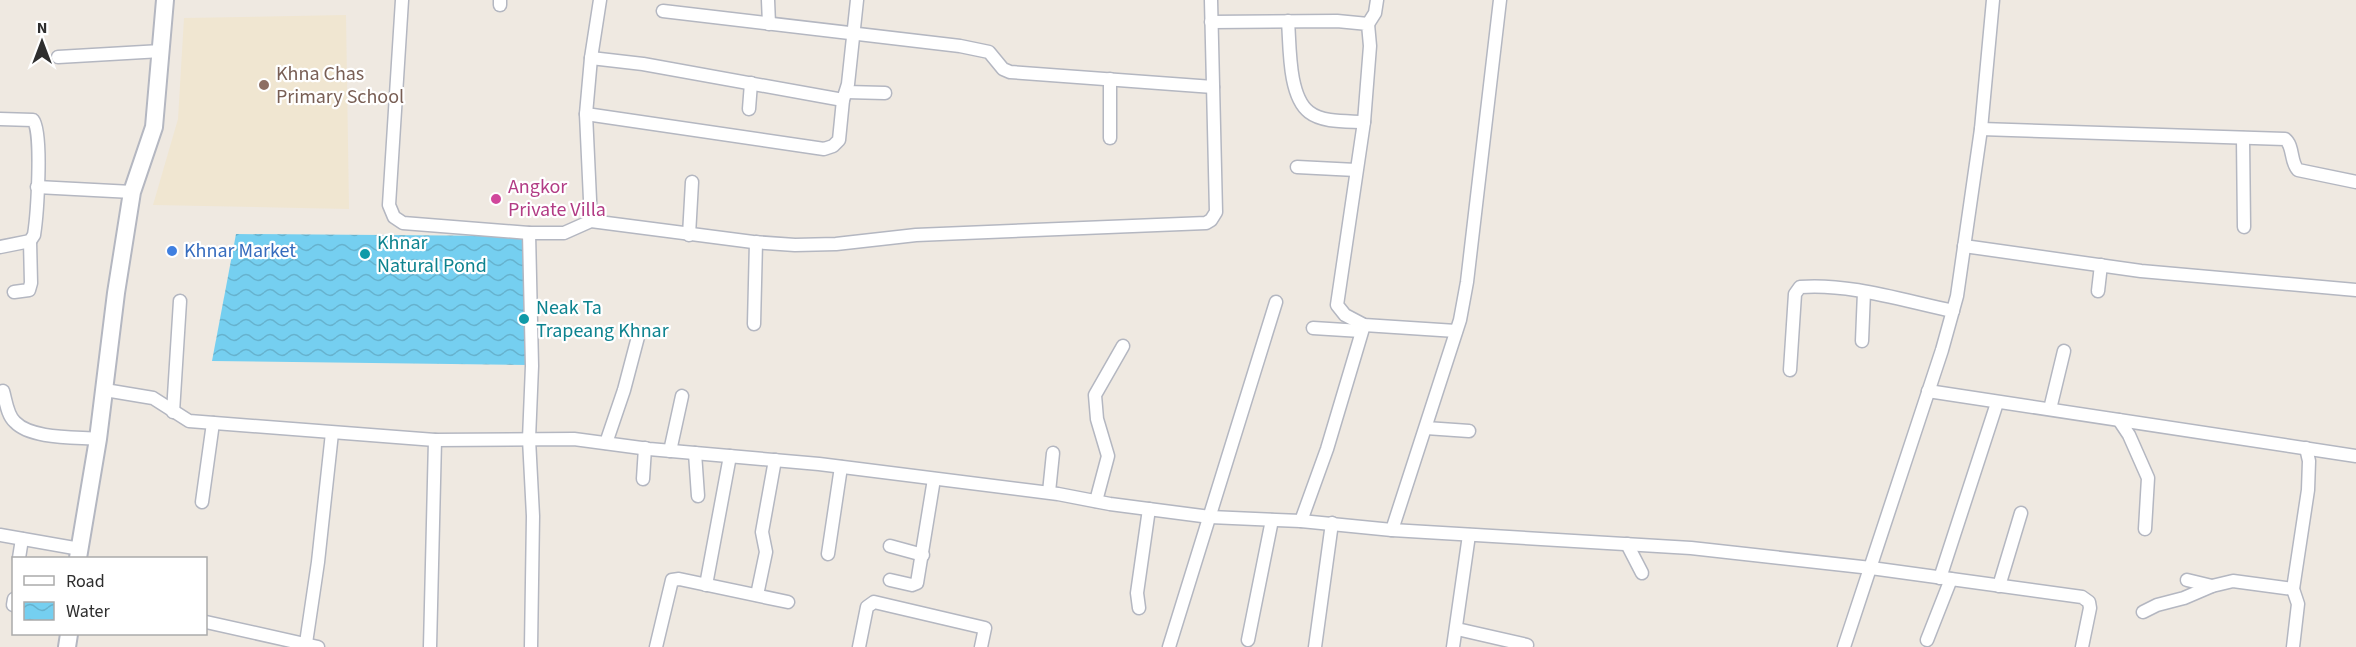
<svg xmlns="http://www.w3.org/2000/svg" width="2356" height="647" font-family="'Source Sans 3',sans-serif">
  <style>
    .education { fill: #f0e6d1 }
    .water { fill: url(#water-waves) }
    .lines { fill: none; stroke-linecap: round; stroke-linejoin: round }
    .street-casing { stroke: #b4b7c1; stroke-width: 15 }
    .secondary-casing { stroke: #b4b7c1; stroke-width: 20 }
    .street { stroke: #fff; stroke-width: 12 }
    .secondary { stroke: #fff; stroke-width: 16 }
    .education-dot { fill: #8d6e63; stroke: #fff; stroke-width: 2 }
    .hotel-dot { fill: #d1479c; stroke: #fff; stroke-width: 2 }
    .shop-dot { fill: #3f7fe0; stroke: #fff; stroke-width: 2 }
    .culture-dot { fill: #0f9aa8; stroke: #fff; stroke-width: 2 }
    .labels { text-anchor: middle; dominant-baseline: central; stroke-width: 4.5; stroke-linejoin: round; paint-order: stroke }
    .education-label { font-size: 20px; fill: #785e54; stroke: #fff; text-anchor: start }
    .hotel-label { font-size: 20px; fill: #b23c85; stroke: #fff; text-anchor: start }
    .culture-label { font-size: 20px; fill: #0d838f; stroke: #fff; text-anchor: start }
    .shop-label { font-size: 20px; fill: #366cbe; stroke: #fff; text-anchor: start }
  </style>
  <defs>
    <pattern id="water-waves" width="16" height="10" patternUnits="userSpaceOnUse" patternTransform="scale(1.5)"><rect width="16" height="10" fill="#75cff0"/><path d="M0 5q4-4 8 0t8 0" fill="none" stroke="#66b2ce"/></pattern>
  </defs>
  <rect width="100%" height="100%" fill="#efe9e1"/>
  <polygon class="education" points="346,15 349,209 153,205 178,119 184,18"/>
  <polygon class="water" points="236,234 526,236 528,365 212,361"/>
  <g class="lines">
    <defs>
      <g id="street">
        <polyline points="402,0 389,205 394,217 403,223 529,233 564,233 591,221 753,242 795,245 836,244 916,235 1206,223 1211,220 1216,212 1211,0"/>
        <polyline points="768,0 769,24"/>
        <polyline points="500,5 500,0"/>
        <polyline points="663,11 960,46 989,52 1003,69 1010,72 1213,87"/>
        <path d="M 1288,21 C 1290,45 1288,96 1309,112 C 1323,123 1347,121 1364,122"/>
        <polyline points="1211,22 1337,21 1368,24 1370,46 1364,122 1337,305 1345,315 1364,325 1456,331"/>
        <polyline points="1368,24 1375,13 1377,0"/>
        <polyline points="58,57 161,51"/>
        <polyline points="591,58 643,64 843,100"/>
        <polyline points="1110,79 1110,138"/>
        <polyline points="846,92 885,93"/>
        <polyline points="749,109 751,83"/>
        <polyline points="586,114 824,149 833,146 839,140 843,100 848,84 857,0"/>
        <path d="M 0,119 L 33,120 C 43,132 37,216 34,235 L 30,241 L 0,247"/>
        <path d="M 1981,129 L 2285,139 C 2294,146 2290,162 2298,170 L 2356,182"/>
        <polyline points="2243,138 2244,227"/>
        <polyline points="1297,167 1356,170"/>
        <polyline points="37,187 132,192"/>
        <polyline points="591,221 586,114 591,58 600,0"/>
        <polyline points="529,233 532,366 529,439 533,516 531,647"/>
        <polyline points="689,235 692,182"/>
        <polyline points="1964,246 2141,271 2356,290"/>
        <polyline points="2098,291 2101,265"/>
        <polyline points="14,292 29,290 31,283 30,241"/>
        <polyline points="754,324 756,242"/>
        <polyline points="1313,328 1361,331"/>
        <polyline points="1862,341 1864,292"/>
        <path d="M 1790,370 L 1795,294 L 1800,287 C 1850,283 1904,301 1953,311"/>
        <polyline points="105,390 153,398 189,421 435,440 574,439 649,449 819,464 1058,494 1110,504 1210,517 1301,521 1392,530 1691,548 1871,568 2082,597 2089,602 2090,608 2082,647"/>
        <path d="M 3,391 C 6,401 7,415 15,422 C 31,439 75,437 98,439"/>
        <polyline points="1928,391 2356,456"/>
        <polyline points="2050,409 2064,351"/>
        <polyline points="173,412 180,301"/>
        <polyline points="2119,420 2129,435 2148,478 2145,529"/>
        <polyline points="1426,428 1469,431"/>
        <polyline points="606,443 624,390 639,333"/>
        <polyline points="670,451 682,396"/>
        <polyline points="695,453 698,496"/>
        <polyline points="643,479 645,448"/>
        <polyline points="1049,492 1053,453"/>
        <polyline points="1096,501 1108,456 1097,419 1095,395 1123,346"/>
        <polyline points="202,502 213,423"/>
        <polyline points="1301,521 1327,449 1364,325"/>
        <polyline points="1392,530 1460,320 1467,282 1500,0"/>
        <polyline points="0,535 80,549"/>
        <polyline points="1627,544 1642,573"/>
        <polyline points="890,546 923,555"/>
        <polyline points="828,554 841,467"/>
        <polyline points="19,558 22,539"/>
        <polyline points="1940,578 1997,403"/>
        <polyline points="890,580 912,585 917,583 934,479"/>
        <polyline points="2187,580 2212,586"/>
        <polyline points="706,585 730,456"/>
        <polyline points="1999,586 2021,513"/>
        <polyline points="757,595 766,552 762,532 775,460"/>
        <polyline points="13,605 14,599"/>
        <polyline points="1139,608 1137,593 1149,509"/>
        <polyline points="2143,612 2157,605 2184,598 2212,586 2233,581 2293,589"/>
        <polyline points="206,622 318,647"/>
        <polyline points="1457,629 1527,645"/>
        <polyline points="1248,640 1272,520"/>
        <polyline points="1927,640 1951,579"/>
        <polyline points="306,643 318,562 332,433"/>
        <polyline points="430,647 435,440"/>
        <polyline points="656,647 672,580 679,579 788,602"/>
        <polyline points="859,647 867,607 874,602 985,628 981,647"/>
        <polyline points="1169,647 1276,302"/>
        <polyline points="1315,647 1332,523"/>
        <polyline points="1453,647 1469,535"/>
        <polyline points="1844,647 1942,350 1957,296 1981,129 1993,0"/>
        <polyline points="2293,647 2298,604 2293,589 2308,490 2309,461 2306,448"/>
      </g>
      <g id="secondary">
        <polyline points="78,558 98,439 116,293 132,192 154,127 165,0"/>
        <polyline points="67,647 69,634"/>
      </g>
    </defs>
    <use href="#street" class="street-casing"/>
    <use href="#secondary" class="secondary-casing"/>
    <use href="#street" class="street"/>
    <use href="#secondary" class="secondary"/>
  </g>
  <circle class="education-dot" cx="264" cy="85" r="6"/>
  <circle class="hotel-dot" cx="496" cy="199" r="6"/>
  <circle class="shop-dot" cx="172" cy="251" r="6"/>
  <g class="culture-dot">
    <circle cx="365" cy="254" r="6"/>
    <circle cx="524" cy="319" r="6"/>
  </g>
  <g class="labels">
    <g class="education-label">
      <text x="276" y="74">Khna Chas<tspan x="276" dy="23">Primary School</tspan></text>
    </g>
    <g class="hotel-label">
      <text x="508" y="187">Angkor<tspan x="508" dy="23">Private Villa</tspan></text>
    </g>
    <g class="culture-label">
      <text x="377" y="243">Khnar<tspan x="377" dy="23">Natural Pond</tspan></text>
      <text x="536" y="308">Neak Ta<tspan x="536" dy="23">Trapeang Khnar</tspan></text>
    </g>
    <g class="shop-label">
      <text x="184" y="251">Khnar Market</text>
    </g>
  </g>
  <rect x="12" y="557" width="195" height="78" fill="#ffffff" stroke="#ababab" stroke-width="1.5"/>
  <rect x="24" y="576" width="30" height="9" fill="#ffffff" stroke="#ababab" stroke-width="1.5"/>
  <text x="66" y="587" font-size="18" fill="#2e2e2e">Road</text>
  <rect x="24" y="602" width="30" height="18" fill="url(#water-waves)" stroke="#ababab" stroke-width="1.5"/>
  <text x="66" y="617" font-size="18" fill="#2e2e2e">Water</text>
  <g transform="translate(42 42)" stroke="#ffffff" stroke-width="4.5" paint-order="stroke">
  <path d="M0-4.5L10 22L0 15L-10 22Z" fill="#2e2e2e"/>
  <text y="-9" font-size="16" font-weight="bold" text-anchor="middle" fill="#2e2e2e">N</text>
  </g>
</svg>
